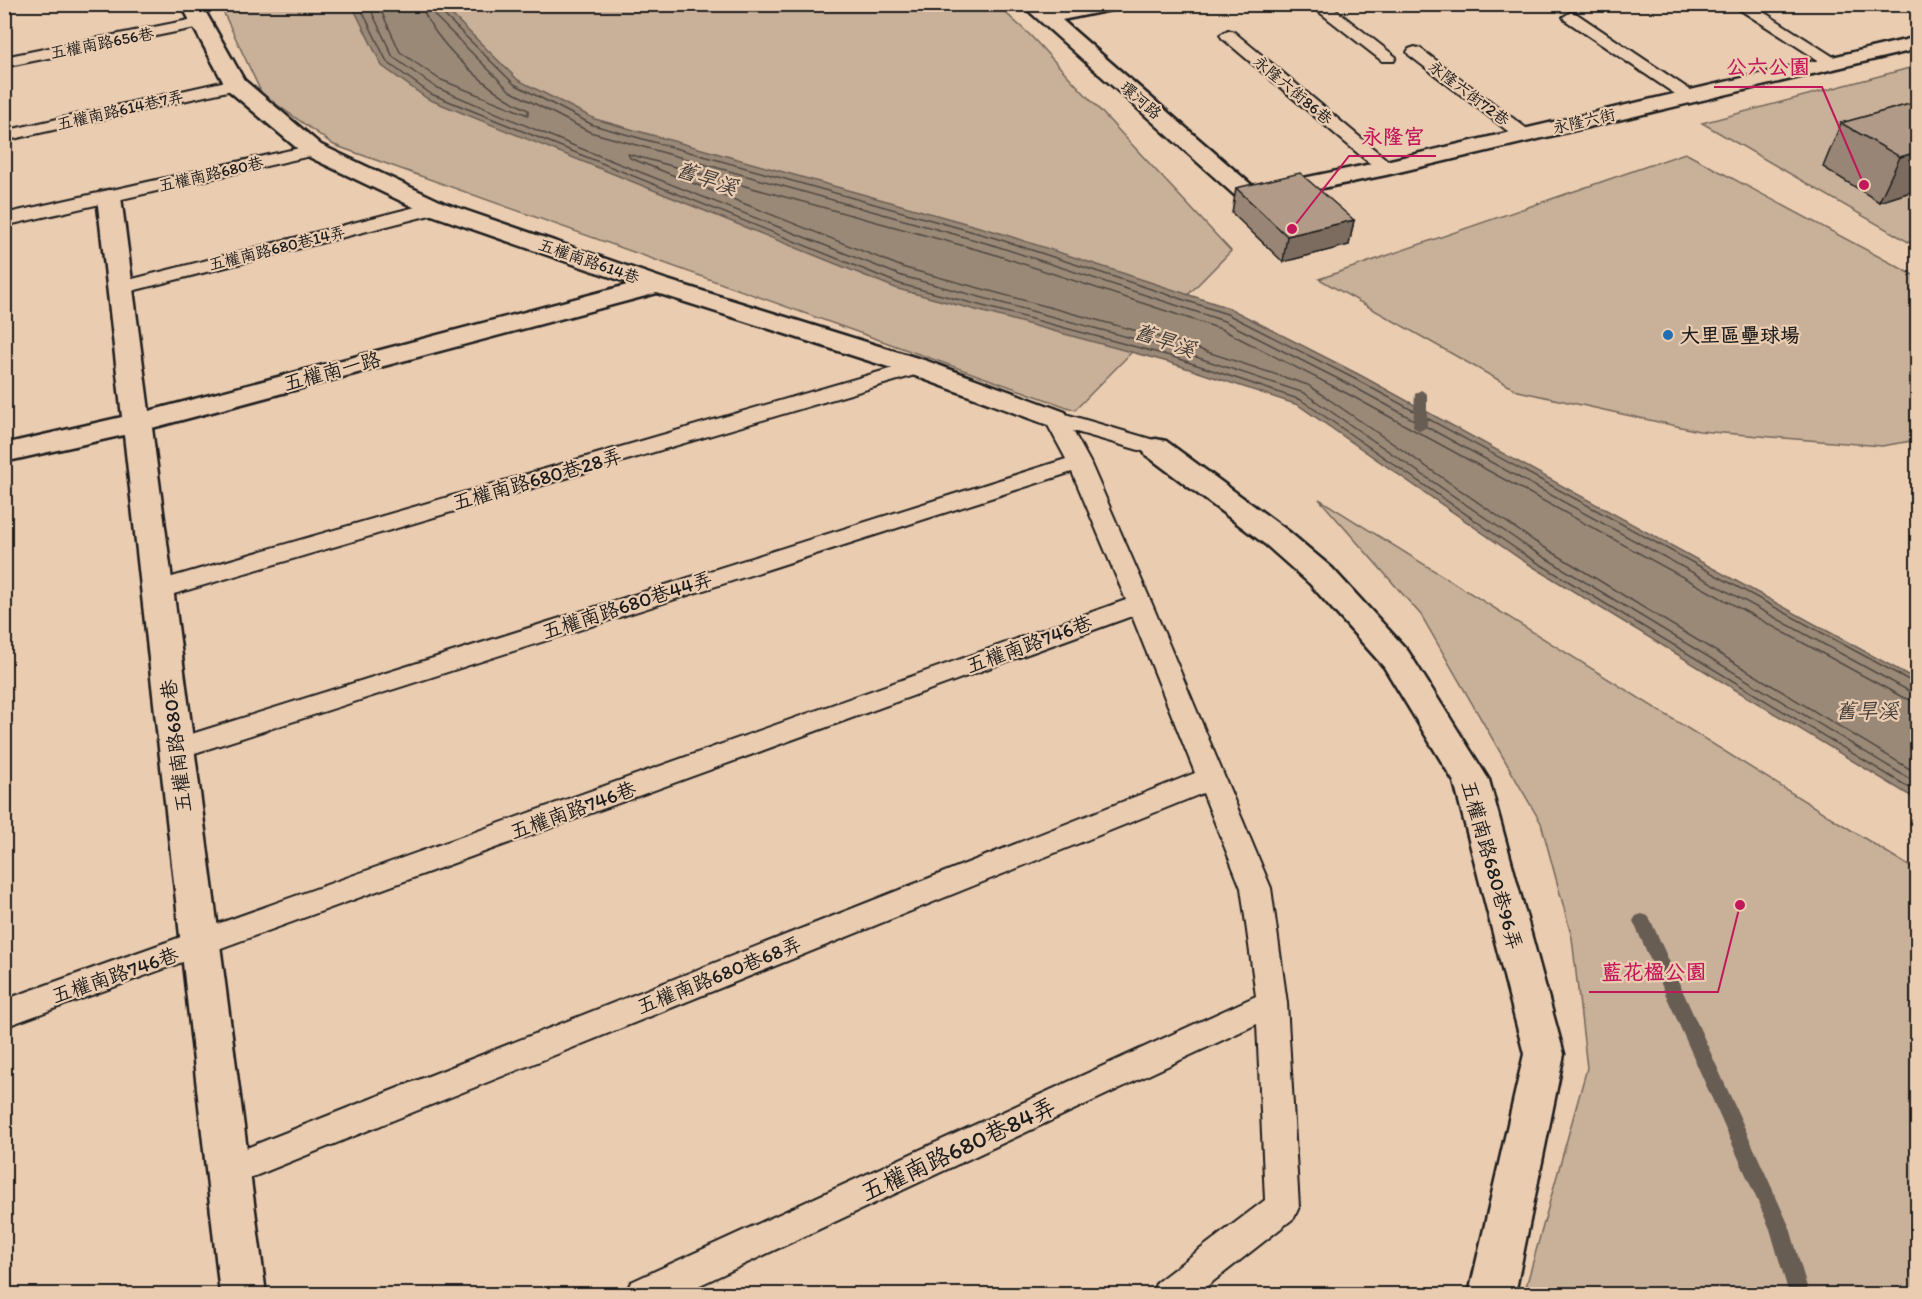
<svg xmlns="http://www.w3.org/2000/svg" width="1922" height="1299" font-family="Itim,'LXGW WenKai TC',sans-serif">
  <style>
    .green { fill: #c8b099; stroke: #72665a; stroke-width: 1.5 }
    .water { fill: #9b8978; stroke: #685d53; stroke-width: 1.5 }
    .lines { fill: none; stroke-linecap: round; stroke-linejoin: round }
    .shore { stroke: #4f4841; stroke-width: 1.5 }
    .stream { fill: #685d53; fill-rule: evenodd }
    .lane-casing { stroke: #1c1c1c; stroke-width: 4 }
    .street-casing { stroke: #1c1c1c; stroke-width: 5 }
    .lane { fill: #eaccb1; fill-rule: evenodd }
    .street { fill: #eaccb1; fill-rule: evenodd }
    .wall { fill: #988575; stroke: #1c1c1c; stroke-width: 1.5 }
    .shaded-wall { fill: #7c6c5f; stroke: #1c1c1c; stroke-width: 1.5 }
    .building { fill: #b19b88; stroke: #1c1c1c; stroke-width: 1.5 }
    .poi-dot { fill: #1f6fb2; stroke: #eaccb1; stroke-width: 2 }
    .labels { text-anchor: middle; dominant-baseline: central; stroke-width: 4.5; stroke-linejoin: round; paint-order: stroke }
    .far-street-label { font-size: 16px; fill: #1c1c1c; stroke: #eaccb1 }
    .poi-label { font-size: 20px; font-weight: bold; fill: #1c1c1c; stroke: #eaccb1; text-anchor: start }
    .street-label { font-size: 20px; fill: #1c1c1c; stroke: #eaccb1 }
    .water-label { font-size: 21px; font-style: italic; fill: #423d38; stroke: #eaccb1 }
    .near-street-label { font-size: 24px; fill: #1c1c1c; stroke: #eaccb1 }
    .leader { fill: none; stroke: #c2185b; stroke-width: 2 }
    .callout-dot { fill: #c2185b; stroke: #eaccb1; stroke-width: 2 }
    .callout-label { font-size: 21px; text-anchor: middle; font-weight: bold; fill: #c2185b; stroke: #eaccb1; stroke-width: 4.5; stroke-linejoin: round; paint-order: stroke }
  </style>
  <rect width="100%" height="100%" fill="#eaccb1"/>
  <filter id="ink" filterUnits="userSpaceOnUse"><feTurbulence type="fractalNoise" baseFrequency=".0167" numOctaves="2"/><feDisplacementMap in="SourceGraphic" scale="12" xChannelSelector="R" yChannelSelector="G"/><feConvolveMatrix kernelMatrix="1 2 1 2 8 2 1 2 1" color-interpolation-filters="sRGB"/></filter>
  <g filter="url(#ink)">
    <g class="green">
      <polygon points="220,5 997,5 1030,35 1231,251 1075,410 334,145 262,94"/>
      <polygon points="1917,66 1917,247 1702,123"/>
      <polygon points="1685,153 1917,277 1917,440 1882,446 1699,431 1518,391 1319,279"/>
      <polygon points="1319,499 1917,871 1917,1294 1524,1294 1587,1068 1572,938 1541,823 1421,615"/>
    </g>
    <polygon class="water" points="352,5 442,5 518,80 595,119 997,232 1229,308 1358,374 1917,680 1917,800 1522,560 1298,405 1168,362 898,289 428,99 382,66"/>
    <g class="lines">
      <g class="shore">
        <polyline points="359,4 387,62 431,94 900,284 1170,356 1301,400 1525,555 1918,793"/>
        <polyline points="368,4 393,57 435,87 572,145 902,276 1172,349 1304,393 1529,548 1918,784"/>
        <path d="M 378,4 L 400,52 L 439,79 L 528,115 L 528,110 C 491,93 434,44 421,4"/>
        <polyline points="431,4 435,16 510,91 590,132 993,245 1224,321 1352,386 1909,691 1918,692"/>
        <polyline points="438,4 440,11 514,84 593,125 995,238 1227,314 1355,379 1918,685"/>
        <polyline points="1918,701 1904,698 1348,394 1221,329 990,253 628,154 630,158 905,268 1174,341 1308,385 1534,541 1918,774"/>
      </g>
      <g class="stream">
        <polygon points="1421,390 1427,394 1427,427 1420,431 1413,427 1415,394"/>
        <polygon points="1642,914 1648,916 1651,921 1790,1228 1809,1294 1789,1294 1770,1229 1633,921 1636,916"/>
      </g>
      <defs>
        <g id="lane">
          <polygon points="1309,4 1328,4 1396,57 1394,61 1382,61"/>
          <polygon points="1731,4 1751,4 1843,63 1835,68 1829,67"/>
          <polygon points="1571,12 1577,14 1699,96 1690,101 1684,100 1565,20 1563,17"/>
          <polygon points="199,18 207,23 205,26 4,67 4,57"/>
          <polygon points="1228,30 1234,32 1392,164 1395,168 1392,172 1380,172 1222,38 1220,35"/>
          <polygon points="1415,47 1421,49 1530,131 1533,135 1530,139 1518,139 1409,55 1407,52 1409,49"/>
          <polygon points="235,79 241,80 243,84 241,88 4,141 4,131"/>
          <polygon points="313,145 322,150 319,154 4,226 4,214"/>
          <polygon points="435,202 444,208 442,212 120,294 113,292 110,288 113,284"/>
          <polygon points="917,361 925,362 928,367 925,372 157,599 148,596 145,590 148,584"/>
          <polygon points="1055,411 1164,443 1167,448 1164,453 1156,455 1073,431 1090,462 1152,604 1271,888 1287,1003 1299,1207 1294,1218 1197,1294 1151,1294 1157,1282 1265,1200 1257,1024 681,1294 625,1294 631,1282 1256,996 1241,888 1203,793 228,1187 216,1182 211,1171 216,1160 1195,773 1132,616 4,1027 4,1000 1126,600 1072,472 176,759 166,756 162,749 166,742 1066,459 1044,418 1047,413"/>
        </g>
        <g id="street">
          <polygon points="181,4 201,4 244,80 321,145 444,203 667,280 927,361 1065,412 1069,418 1065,424 1055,427 1045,424 907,373 657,293 152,428 266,1294 220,1294 124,435 4,462 4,444 122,417 97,197 100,192 109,190 118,192 121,197 149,411 631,284 426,213 305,155 227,89"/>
          <polygon points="1021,4 1044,4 1050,10 1079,4 1124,4 1121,8 1062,20 1255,188 1386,161 1918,37 1918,49 1386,175 1250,203 1241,201"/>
          <polygon points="1156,439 1166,441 1288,531 1332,568 1408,651 1489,780 1564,1054 1515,1294 1469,1294 1524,1054 1454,782 1384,667 1310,584 1266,545 1146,455 1141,448 1146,441"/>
        </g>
      </defs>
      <use href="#lane" class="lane-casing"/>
      <use href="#street" class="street-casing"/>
      <use href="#lane" class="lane"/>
      <use href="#street" class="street"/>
    </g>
    <g class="wall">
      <polygon points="1917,102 1917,190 1879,202 1823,167 1841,123"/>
      <polygon points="1236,188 1354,220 1349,245 1283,262 1232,213"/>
    </g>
    <g class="shaded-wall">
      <polygon points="1917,152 1917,190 1879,202 1900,157"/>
      <polygon points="1354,220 1349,245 1283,262 1287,236"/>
    </g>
    <g class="building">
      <polygon points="1917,102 1917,152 1900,157 1841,123"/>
      <polygon points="1300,173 1354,220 1287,236 1236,188"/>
    </g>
  </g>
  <circle class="poi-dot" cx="1668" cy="335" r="6"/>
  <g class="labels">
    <g class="far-street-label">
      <text transform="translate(102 43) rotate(-11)">五權南路656巷</text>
      <text transform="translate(1293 90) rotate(40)">永隆六街86巷</text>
      <text transform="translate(1469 93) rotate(37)">永隆六街72巷</text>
      <text transform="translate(1141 100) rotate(41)">環河路</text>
      <text transform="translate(120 110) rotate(-13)">五權南路614巷7弄</text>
      <text transform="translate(1584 121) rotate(-13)">永隆六街</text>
      <text transform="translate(211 174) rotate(-13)">五權南路680巷</text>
      <text transform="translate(277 248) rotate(-14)">五權南路680巷14弄</text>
      <text transform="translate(589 261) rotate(19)">五權南路614巷</text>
    </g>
    <g class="poi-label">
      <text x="1680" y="335">大里區壘球場</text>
    </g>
    <g class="street-label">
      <text transform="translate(332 371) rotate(-15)">五權南一路</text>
      <text transform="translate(537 479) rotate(-16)">五權南路680巷28弄</text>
      <text transform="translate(627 605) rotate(-18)">五權南路680巷44弄</text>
      <text transform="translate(1029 644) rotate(-20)">五權南路746巷</text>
      <text transform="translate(176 746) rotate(-97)">五權南路680巷</text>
      <text transform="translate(573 810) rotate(-20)">五權南路746巷</text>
      <text transform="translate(1492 865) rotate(74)">五權南路680巷96弄</text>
      <text transform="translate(115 975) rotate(-19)">五權南路746巷</text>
      <text transform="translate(719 975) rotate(-22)">五權南路680巷68弄</text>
    </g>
    <g class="water-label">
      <text transform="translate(707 178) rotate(19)">舊旱溪</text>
      <text transform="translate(1165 340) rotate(19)">舊旱溪</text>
      <text x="1867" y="710">舊旱溪</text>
    </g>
    <g class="near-street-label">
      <text transform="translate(958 1149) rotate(-25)">五權南路680巷84弄</text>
    </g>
  </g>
  <path class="leader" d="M1864 185L1822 87H1714M1292 229L1349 156H1436M1740 905L1718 992H1589"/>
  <g class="callout-dot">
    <circle cx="1864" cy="185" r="6"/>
    <circle cx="1292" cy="229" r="6"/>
    <circle cx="1740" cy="905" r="6"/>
  </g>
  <g class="callout-label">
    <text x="1768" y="74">公六公園</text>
    <text x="1393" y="144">永隆宮</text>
    <text x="1654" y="979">藍花楹公園</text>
  </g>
  <rect width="1922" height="1299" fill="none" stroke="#eaccb1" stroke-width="24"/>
  <rect x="12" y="12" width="1898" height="1275" fill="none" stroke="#1c1c1c" stroke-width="2" filter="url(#ink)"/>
</svg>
